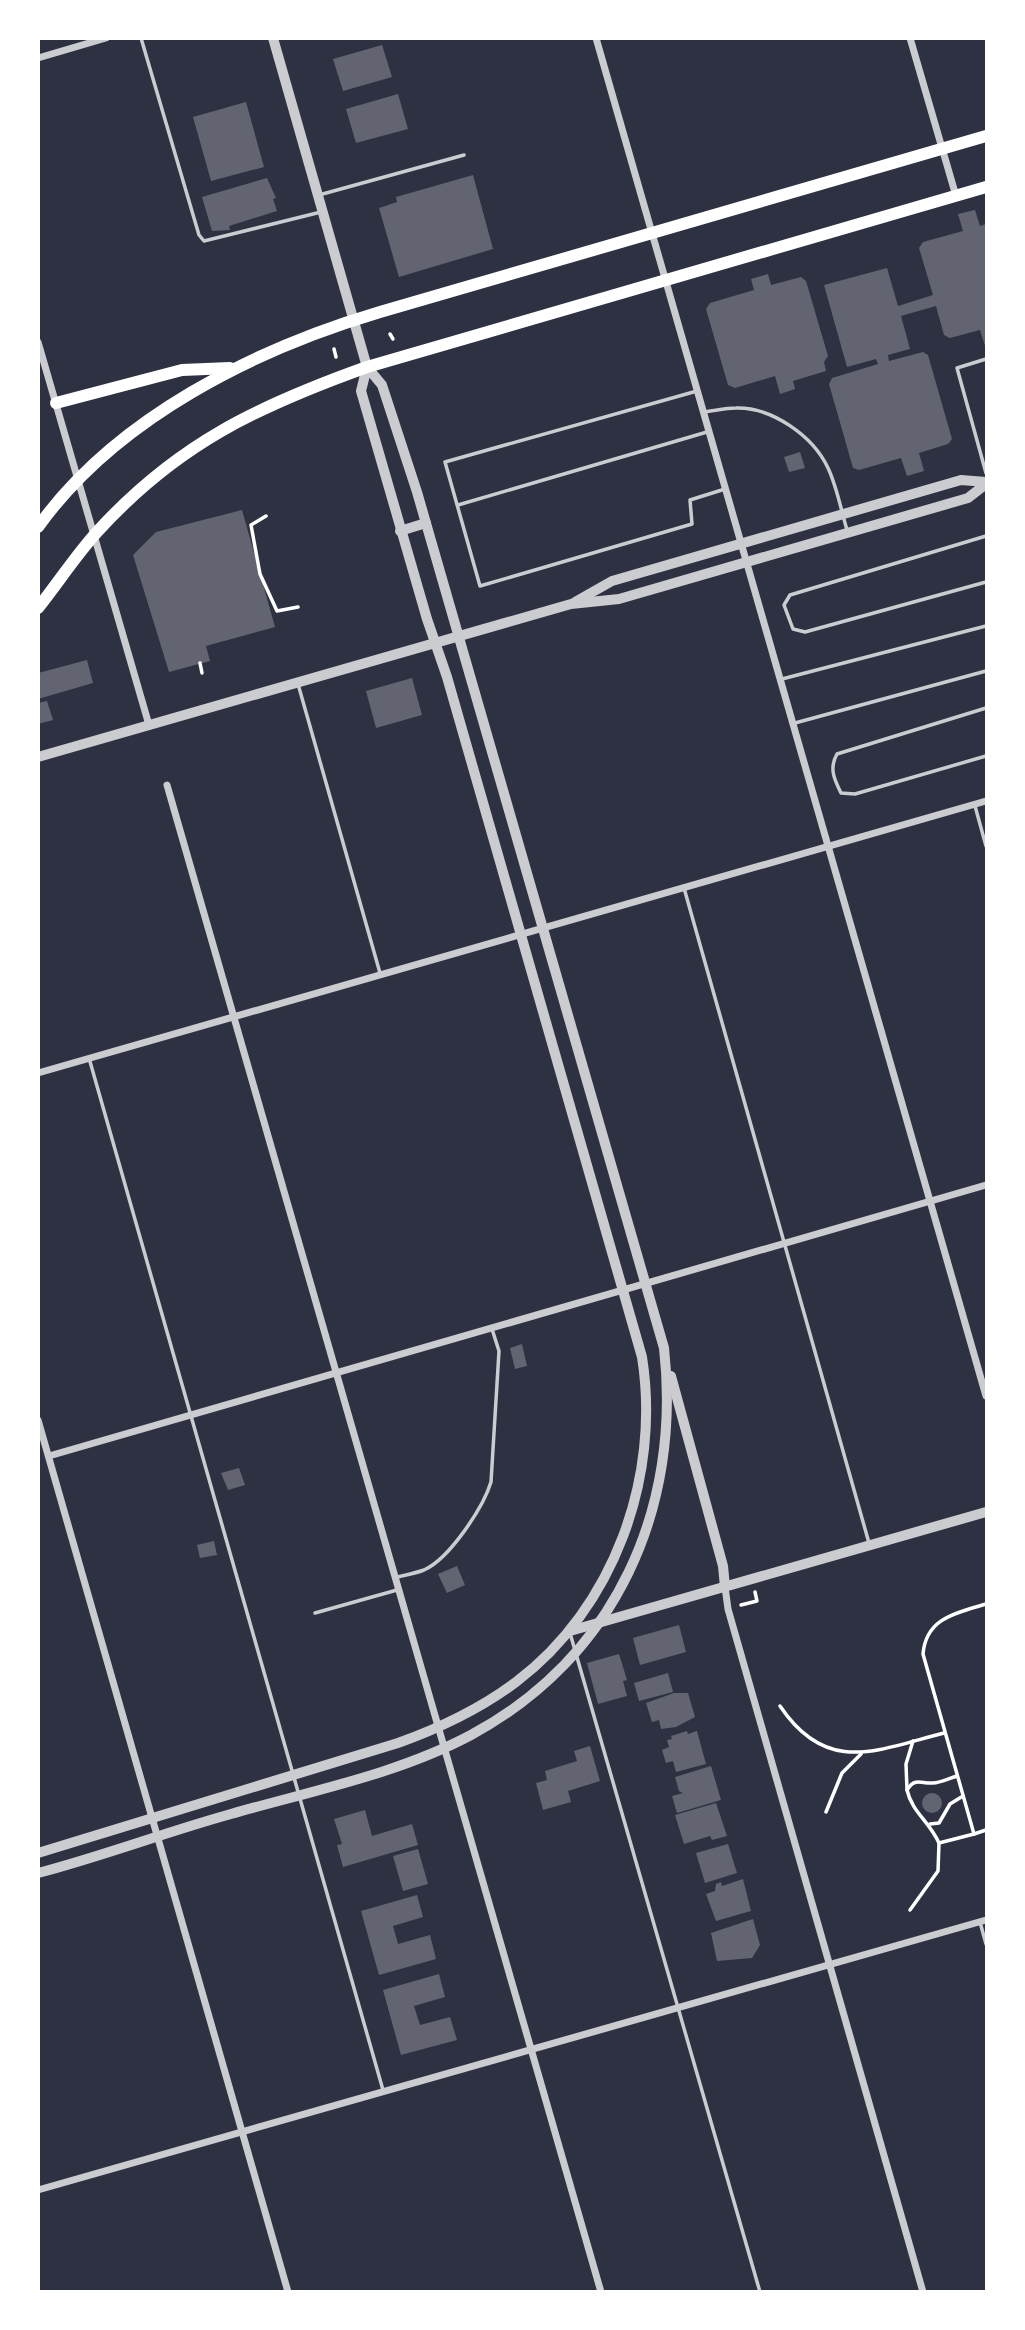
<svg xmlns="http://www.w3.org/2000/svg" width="1025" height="2330" font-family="Cabin,sans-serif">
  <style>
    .building { fill: #626471 }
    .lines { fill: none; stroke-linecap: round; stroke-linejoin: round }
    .path { stroke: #fff; stroke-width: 3.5 }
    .service { stroke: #caccd0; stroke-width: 3.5 }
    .minor { stroke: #caccd0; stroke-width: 7 }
    .tertiary { stroke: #caccd0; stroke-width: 10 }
    .primary { stroke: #fff; stroke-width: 12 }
  </style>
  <rect width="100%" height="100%" fill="#2d3142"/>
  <g class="building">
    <polygon points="382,45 392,77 343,91 333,59"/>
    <polygon points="398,94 408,129 356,143 346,109"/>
    <polygon points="246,102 264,167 211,181 193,117"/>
    <polygon points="473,175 493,249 399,277 379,208 397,202 396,197"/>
    <polygon points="267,178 276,198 273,199 277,211 229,226 230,230 212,231 202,197"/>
    <polygon points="975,210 980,226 986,224 986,349 980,330 950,338 944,335 936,306 901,316 910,349 888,355 889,361 923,352 928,355 952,439 948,444 919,453 924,471 907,476 901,458 859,470 853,468 829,384 832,378 878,364 876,359 847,367 824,285 887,268 898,306 933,295 919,248 923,242 963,231 958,214"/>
    <polygon points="768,274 771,285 801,277 806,281 828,356 824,362 826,371 793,381 795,389 780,394 775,376 735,388 728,385 706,309 710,303 754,290 751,279"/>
    <polygon points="800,452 805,468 789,472 784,457"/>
    <polygon points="242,510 275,627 206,646 210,661 169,672 133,555 156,532"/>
    <polygon points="87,660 93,683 38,699 38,673"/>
    <polygon points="412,678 422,715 376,728 366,691"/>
    <polygon points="47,701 53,720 38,724 38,703"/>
    <polygon points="522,1344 527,1366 515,1369 510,1348"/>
    <polygon points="239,1468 245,1485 228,1490 221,1473"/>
    <polygon points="214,1541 217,1555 200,1558 197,1545"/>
    <polygon points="457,1566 465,1585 447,1593 438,1574"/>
    <polygon points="679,1625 686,1652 640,1665 633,1638"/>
    <polygon points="619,1654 627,1680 623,1681 627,1696 598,1704 587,1663"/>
    <polygon points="668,1673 673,1692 639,1701 634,1683"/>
    <polygon points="674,1693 688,1693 695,1717 676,1727 661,1729 659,1720 652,1722 646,1703"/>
    <polygon points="687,1731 688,1734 697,1731 706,1764 676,1772 673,1761 666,1763 662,1750 669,1747 667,1740 672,1739 671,1736"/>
    <polygon points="590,1746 600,1781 568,1791 571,1802 543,1810 536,1783 547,1780 545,1771 577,1761 574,1751"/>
    <polygon points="711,1766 721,1800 677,1813 672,1796 683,1793 679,1791 675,1777"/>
    <circle cx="932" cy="1803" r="10"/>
    <polygon points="716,1803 727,1836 712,1840 710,1836 684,1844 675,1815"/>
    <polygon points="365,1810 372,1836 412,1824 418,1845 343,1867 337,1845 342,1844 334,1819"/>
    <polygon points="728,1844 737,1873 705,1883 696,1853"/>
    <polygon points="418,1849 428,1884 403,1891 393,1856"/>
    <polygon points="743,1879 751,1911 716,1921 706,1894 715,1891 716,1884 721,1882 722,1886"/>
    <polygon points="417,1895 423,1917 393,1926 398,1944 430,1935 436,1959 379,1975 361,1911"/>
    <polygon points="753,1919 760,1945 752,1958 717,1961 711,1933"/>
    <polygon points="439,1974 445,1997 414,2006 420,2025 450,2017 457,2040 401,2055 383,1990"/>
  </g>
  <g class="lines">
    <g class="path">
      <polyline points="390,334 393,339"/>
      <polyline points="334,349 336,357"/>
      <polyline points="266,516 251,525 260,574 277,611 298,607"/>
      <polyline points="200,663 202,673"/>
      <path d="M 986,1604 C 956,1613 926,1618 923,1654 L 974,1834 L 986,1830"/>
      <polyline points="741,1605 757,1601 755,1592"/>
      <path d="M 780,1706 C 827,1776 877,1750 944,1733"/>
      <polyline points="907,1790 906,1764 913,1741"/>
      <polyline points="826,1812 842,1773 861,1754"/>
      <polyline points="930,1824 939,1823 950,1804 963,1796"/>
      <path d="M 939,1843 C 929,1821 912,1812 907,1790 C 915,1777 921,1784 933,1783 C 940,1783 950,1778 957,1776"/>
      <polyline points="910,1910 938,1871 939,1843 974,1834"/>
    </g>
    <g class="service">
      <polyline points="141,38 199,235 204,241 321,212"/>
      <polyline points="319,195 464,155"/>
      <polyline points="986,359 957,368 986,473"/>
      <polyline points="697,391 445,462 480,586 692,524 690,500 725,489"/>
      <path d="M 704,412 C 714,411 725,408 736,408 C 772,407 813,436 828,468 C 837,487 841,510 847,530"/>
      <polyline points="458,505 707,432"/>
      <polyline points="986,536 790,595 784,605 793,629 805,632 986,582"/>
      <polyline points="782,679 986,626"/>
      <polyline points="298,684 380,973"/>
      <path d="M 986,708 L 837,754 C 829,768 834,779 841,793 L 855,794 L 986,756"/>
      <polyline points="795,723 986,671"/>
      <polyline points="975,806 986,846"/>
      <polyline points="684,888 869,1543"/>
      <polyline points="89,1058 383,2090"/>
      <path d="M 397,1577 C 406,1575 416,1573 424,1570 C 449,1559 483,1508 491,1482 L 499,1351 L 492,1329"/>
      <polyline points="315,1613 397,1590"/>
      <polyline points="570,1633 760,2292"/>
      <polyline points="980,1922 986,1944"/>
    </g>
    <g class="minor">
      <polyline points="596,38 986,1396"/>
      <polyline points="910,38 956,196"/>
      <polyline points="38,58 106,38"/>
      <polyline points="38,342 149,725"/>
      <polyline points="167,785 601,2292"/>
      <polyline points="38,1073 986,801"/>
      <polyline points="38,1420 288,2292"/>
      <polyline points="49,1456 986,1185"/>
      <polyline points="725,1587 728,1609 923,2292"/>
      <polyline points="38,2190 986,1920"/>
    </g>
    <g class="tertiary">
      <polyline points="400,531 426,523"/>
      <polyline points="575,602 612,581 961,480 986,482"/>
      <polyline points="38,757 571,604 619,599 968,498 986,484"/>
      <polyline points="671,1376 723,1566 725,1587"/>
      <polyline points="570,1631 986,1512"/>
      <path d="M 38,1853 L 398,1743 C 440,1728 480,1709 516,1682 C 614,1608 661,1477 642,1357 L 447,677 L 427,619 L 361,391 L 367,367"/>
      <path d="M 38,1873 C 103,1856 166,1832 231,1814 C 311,1791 398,1774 471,1735 C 616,1657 682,1508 664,1348 L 417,492 L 382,385 L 367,367 L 273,38"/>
    </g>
    <g class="primary">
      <polyline points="56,403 182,370 230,368"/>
      <path d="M 38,527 C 116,418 255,349 380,312 L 986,136"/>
      <path d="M 38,608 C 58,583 76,555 97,532 C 177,444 258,406 367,367 L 986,187"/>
    </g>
  </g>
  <rect width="1025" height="2330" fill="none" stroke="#ffffff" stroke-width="80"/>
</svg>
